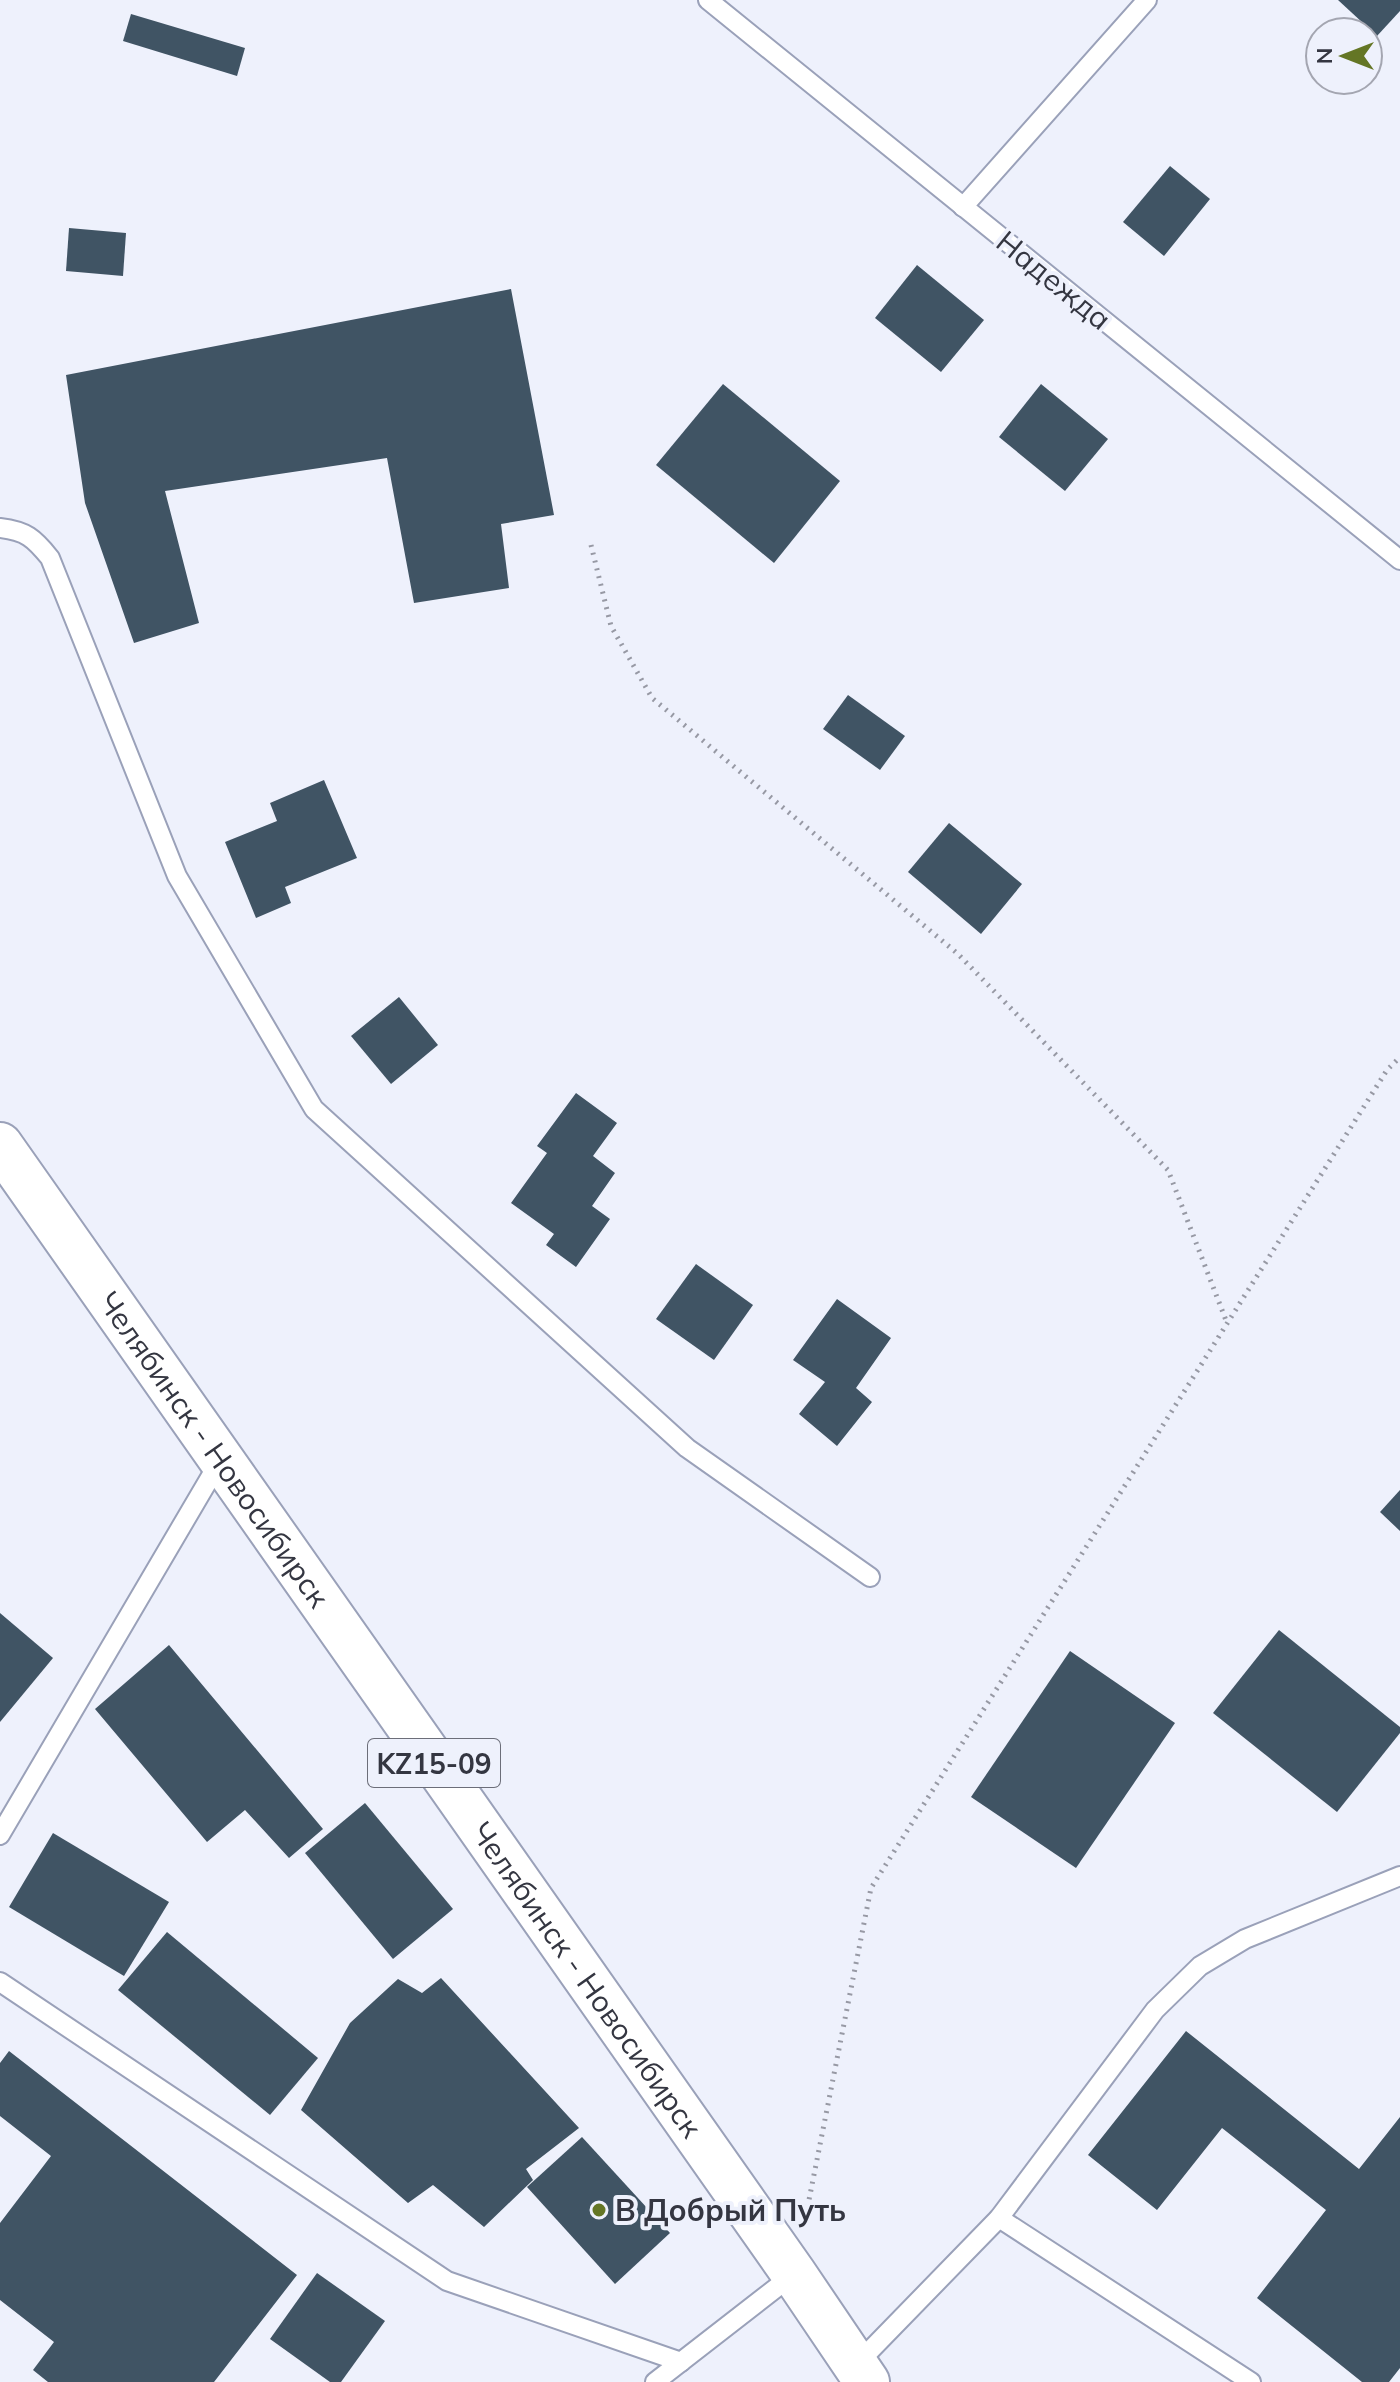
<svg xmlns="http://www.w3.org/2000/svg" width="1400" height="2382" font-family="Mulish,sans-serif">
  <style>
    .building { fill: #405464 }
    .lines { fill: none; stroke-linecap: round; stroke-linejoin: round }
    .lane-casing { stroke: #9aa1b9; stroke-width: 22 }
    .highway-casing { stroke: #9aa1b9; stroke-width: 48 }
    .path { stroke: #9799a4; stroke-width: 5; stroke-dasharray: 2 6; stroke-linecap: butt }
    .lane { stroke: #fff; stroke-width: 18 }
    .highway { stroke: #fff; stroke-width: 44 }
    .poi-dot { fill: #647625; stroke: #eef1fc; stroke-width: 3 }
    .labels { text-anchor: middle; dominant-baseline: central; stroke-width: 8; stroke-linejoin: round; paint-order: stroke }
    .shield { fill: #eef1fc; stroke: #6c6e79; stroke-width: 2 }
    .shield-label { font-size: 28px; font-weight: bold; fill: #343641 }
    .street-label { font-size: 30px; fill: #343641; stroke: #eef1fc }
    .poi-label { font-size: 30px; font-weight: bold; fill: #343641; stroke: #eef1fc; text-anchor: start }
  </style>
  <rect width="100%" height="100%" fill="#eef1fc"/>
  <g class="building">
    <polygon points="1338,0 1400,0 1400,11 1377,36"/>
    <polygon points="131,14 245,48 237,76 123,41"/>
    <polygon points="1170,166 1210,199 1164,256 1123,222"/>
    <polygon points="69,228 126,233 123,276 66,271"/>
    <polygon points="917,265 984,320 941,372 875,318"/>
    <polygon points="511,289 554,515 501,524 509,588 414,603 387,458 165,491 199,623 134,643 85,503 66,375"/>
    <polygon points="723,384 840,481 774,563 656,465"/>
    <polygon points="1041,384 1108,439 1065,491 999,437"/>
    <polygon points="848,695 905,736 880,770 823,729"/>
    <polygon points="324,780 357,858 285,887 291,903 256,918 225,842 277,821 270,803"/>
    <polygon points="949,823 1022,884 981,934 908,872"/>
    <polygon points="399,997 438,1045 391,1084 351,1036"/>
    <polygon points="576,1093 617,1123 593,1156 615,1173 592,1206 610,1219 576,1267 546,1245 554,1234 511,1203 547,1153 537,1146"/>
    <polygon points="696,1264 753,1305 714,1360 656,1319"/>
    <polygon points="837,1299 891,1338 856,1388 872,1402 837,1446 799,1414 825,1382 793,1360"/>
    <polygon points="1400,1490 1400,1531 1380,1512"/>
    <polygon points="0,1613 53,1658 0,1722"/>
    <polygon points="1279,1630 1400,1727 1400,1733 1337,1812 1213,1713"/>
    <polygon points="169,1645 323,1829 289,1858 245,1810 207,1842 95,1709"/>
    <polygon points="1070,1651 1175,1723 1076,1868 971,1797"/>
    <polygon points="365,1803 453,1909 393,1959 305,1853"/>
    <polygon points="53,1833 169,1902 124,1976 9,1907"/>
    <polygon points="167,1932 318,2058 270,2115 118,1990"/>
    <polygon points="441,1978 579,2128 526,2169 533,2180 484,2227 433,2185 408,2203 301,2110 350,2023 398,1979 422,1993"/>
    <polygon points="1186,2031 1359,2169 1400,2117 1400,2368 1389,2382 1362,2382 1257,2298 1326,2210 1222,2128 1157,2210 1088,2155"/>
    <polygon points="9,2051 297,2275 214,2382 48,2382 33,2370 54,2342 0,2300 0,2223 51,2156 0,2116 0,2063"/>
    <polygon points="582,2137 670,2233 615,2284 527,2187"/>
    <polygon points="317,2273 385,2321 341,2382 330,2382 270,2339"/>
  </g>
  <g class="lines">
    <defs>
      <g id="lane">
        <polyline points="708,0 1400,560"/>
        <polyline points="963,207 1147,0"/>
        <path d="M 0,528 C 26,531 34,538 50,558 L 177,876 L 314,1109 L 687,1448 L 870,1577"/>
        <polyline points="0,1835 221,1459"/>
        <polyline points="0,1982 447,2281 681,2362"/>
        <polyline points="999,2218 1251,2382"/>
        <polyline points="855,2366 999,2218 1155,2010 1200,1966 1245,1939 1400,1876"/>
        <polyline points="655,2382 794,2274"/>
      </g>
      <g id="highway">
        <path id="s1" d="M 0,1145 L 794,2274 L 867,2382"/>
      </g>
    </defs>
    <use href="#lane" class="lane-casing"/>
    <use href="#highway" class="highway-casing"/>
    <g class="path">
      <polyline points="591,545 611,626 652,698 958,954 1168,1170 1227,1323"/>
      <polyline points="806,2215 871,1888 1387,1070 1400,1057"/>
    </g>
    <use href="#lane" class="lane"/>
    <use href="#highway" class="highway"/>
  </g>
  <circle class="poi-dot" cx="599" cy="2210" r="8"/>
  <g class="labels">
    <rect class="shield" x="368" y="1739" width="132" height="48" rx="6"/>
    <g class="shield-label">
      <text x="434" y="1763">KZ15-09</text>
    </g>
    <g class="street-label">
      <text transform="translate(1054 280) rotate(39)">Надежда</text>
      <text stroke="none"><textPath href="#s1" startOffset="372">Челябинск - Новосибирск</textPath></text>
      <text stroke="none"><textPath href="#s1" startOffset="1020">Челябинск - Новосибирск</textPath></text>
    </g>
    <g class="poi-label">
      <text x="615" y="2210">В Добрый Путь</text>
    </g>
  </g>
  <g transform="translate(1344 56) rotate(270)"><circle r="38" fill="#eef1fc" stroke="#a4a6b1" stroke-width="2"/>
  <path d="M0-6L14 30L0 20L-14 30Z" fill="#647625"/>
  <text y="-12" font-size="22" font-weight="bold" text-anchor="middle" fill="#343641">N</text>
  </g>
</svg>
